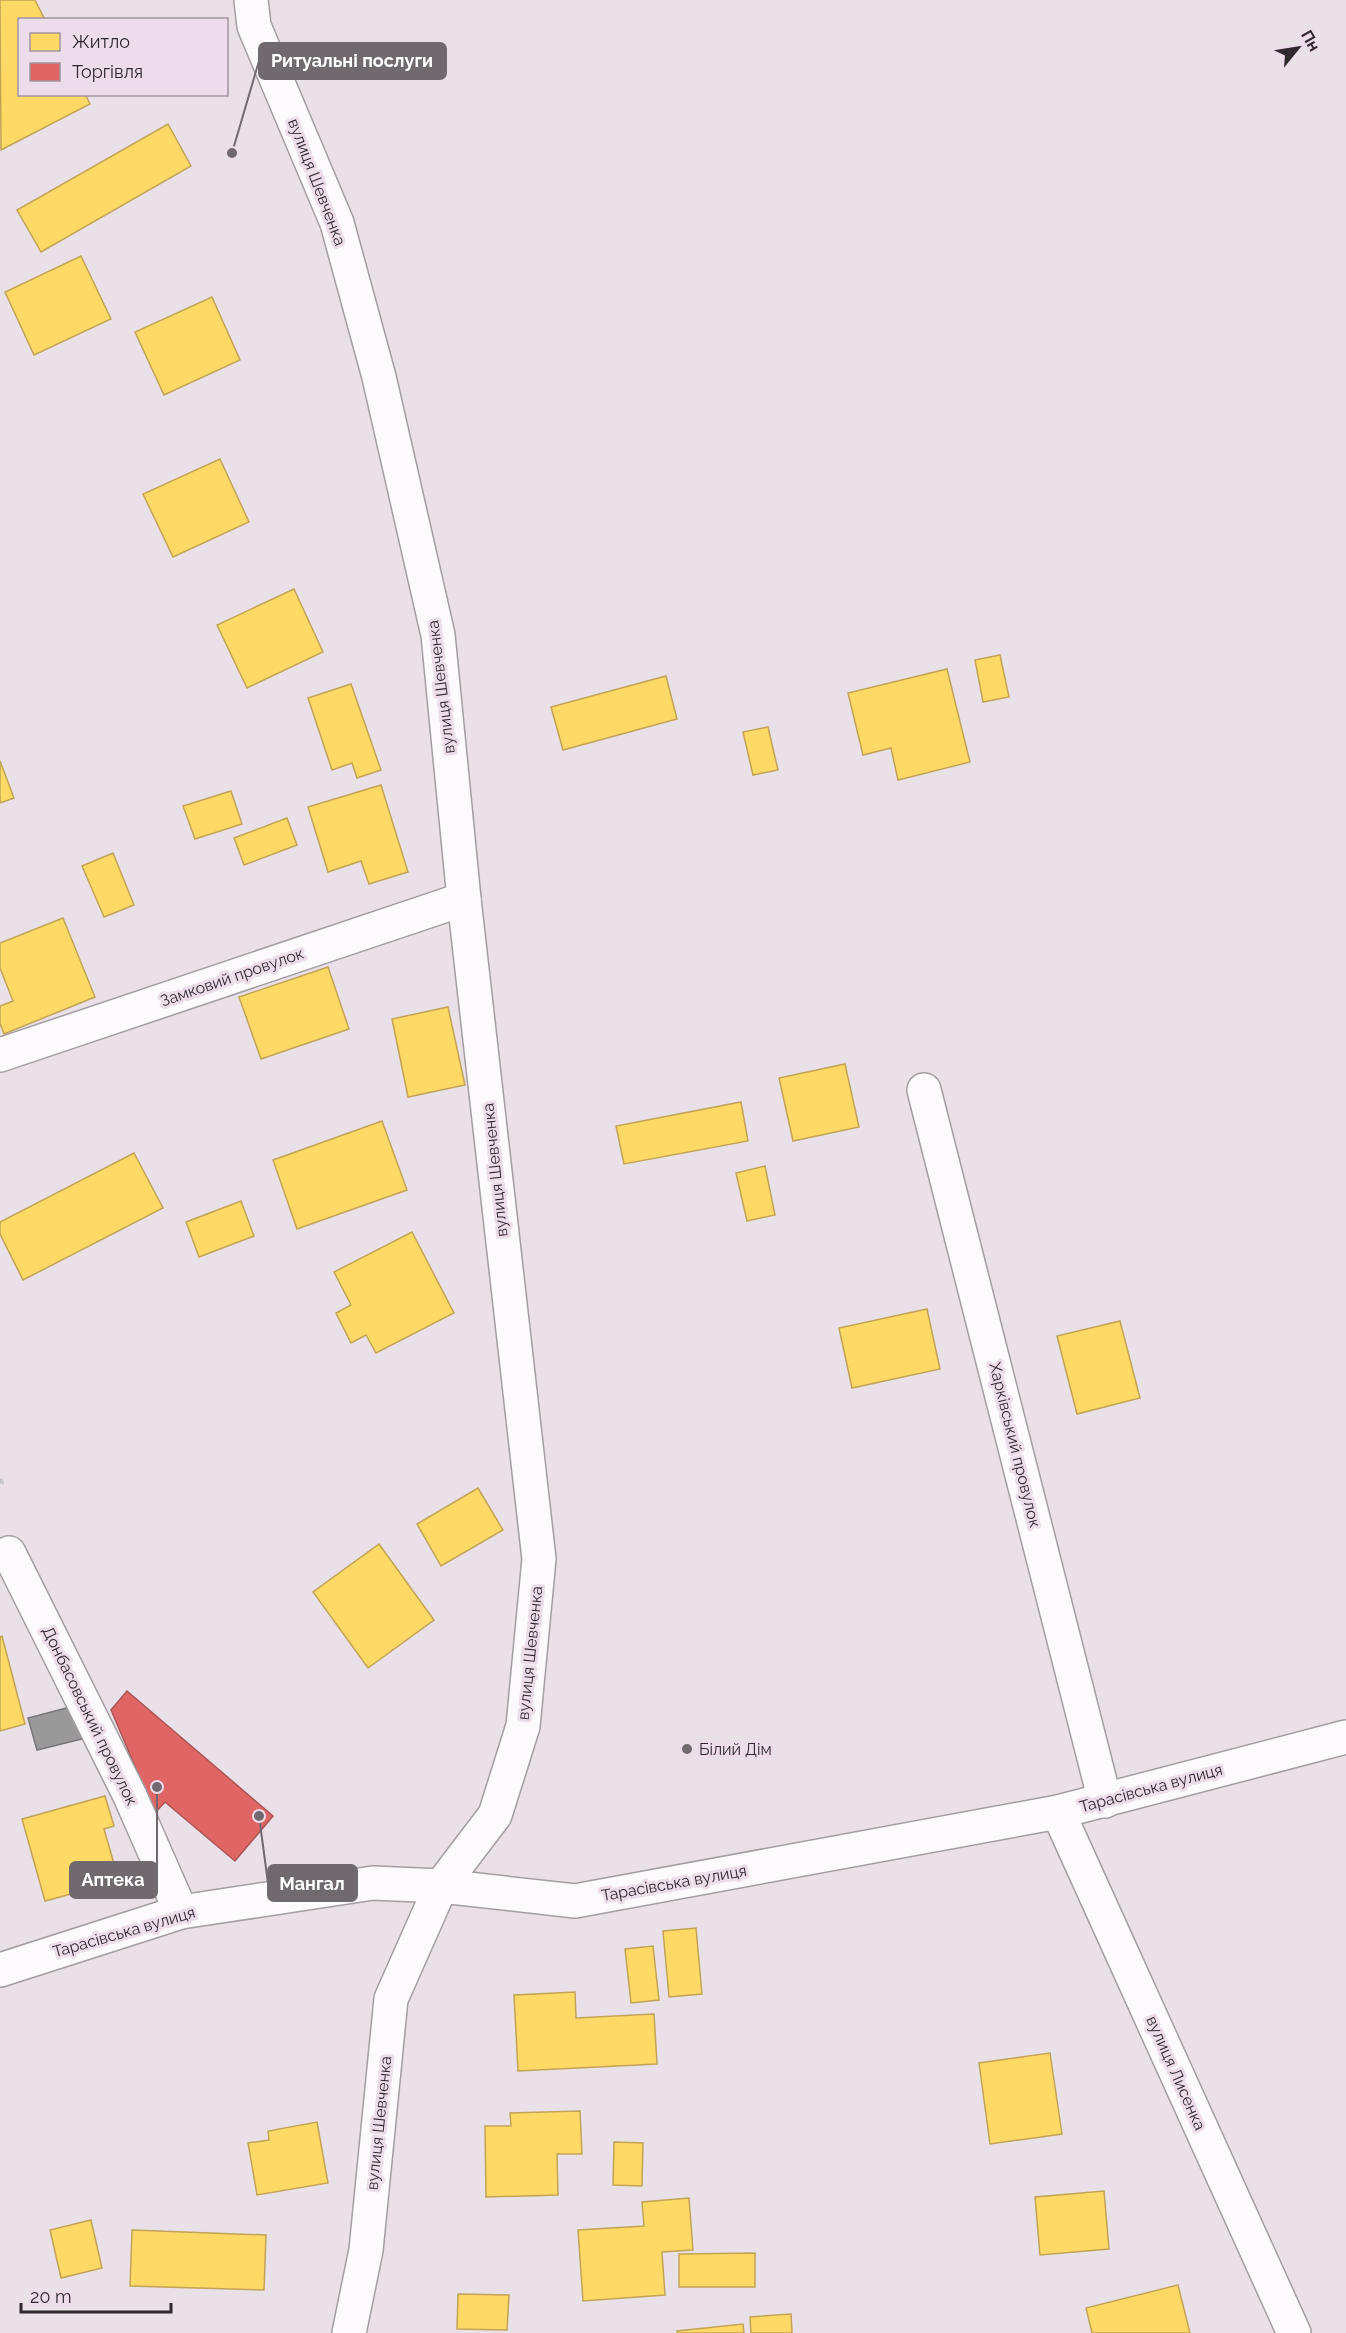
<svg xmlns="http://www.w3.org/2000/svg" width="1346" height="2333" font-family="Raleway,sans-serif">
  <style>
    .homes { fill: #ffd966; stroke: #c1a455; stroke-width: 1.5 }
    .shops { fill: #e06666; stroke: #ab5455; stroke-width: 1.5 }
    .industry { fill: #999; stroke: #797779; stroke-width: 1.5 }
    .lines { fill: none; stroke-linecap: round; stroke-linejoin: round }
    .minor-casing { stroke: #a49da3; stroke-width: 36 }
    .tertiary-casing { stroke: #a49da3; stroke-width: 36 }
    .path { stroke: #c7c5c7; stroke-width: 4; stroke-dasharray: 4.5 4.5; stroke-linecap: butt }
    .minor { stroke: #fcfafc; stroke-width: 33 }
    .tertiary { stroke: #fcfafc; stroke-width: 33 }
    .poi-dot { fill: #70696f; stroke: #edddeb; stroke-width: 2 }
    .labels { text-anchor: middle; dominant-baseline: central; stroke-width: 6; stroke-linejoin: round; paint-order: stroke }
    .street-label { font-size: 16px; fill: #2f292e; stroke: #edddeb }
    .poi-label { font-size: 16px; fill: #2f292e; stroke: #edddeb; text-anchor: start }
    .leader { fill: none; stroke: #70696f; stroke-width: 2 }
    .callout-dot { fill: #70696f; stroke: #edddeb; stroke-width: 2 }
    .callout { fill: #70696f; stroke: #70696f; stroke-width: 2 }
    .callout-label { font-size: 18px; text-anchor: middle; font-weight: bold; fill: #fff }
  </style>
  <rect width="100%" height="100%" fill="#eae0e8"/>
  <g class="homes">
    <polygon points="0,0 35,0 45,20 20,20 20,94 85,94 90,104 1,150"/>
    <polygon points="168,124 191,166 41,252 17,210"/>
    <polygon points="81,256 111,319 34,355 5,292"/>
    <polygon points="212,297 240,360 164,395 135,332"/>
    <polygon points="220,459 249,522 173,557 143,494"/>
    <polygon points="294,589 323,652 247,688 217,625"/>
    <polygon points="1000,655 1009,697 983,702 975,660"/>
    <polygon points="947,669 970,762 898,780 891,748 863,755 848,693"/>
    <polygon points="666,676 677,719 563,750 551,707"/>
    <polygon points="351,684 381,770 357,778 352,763 332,770 308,698"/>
    <polygon points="768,727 778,770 753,775 743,732"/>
    <polygon points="0,761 14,798 0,803"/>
    <polygon points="381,785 408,872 369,884 361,861 328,872 308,807"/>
    <polygon points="231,791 242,824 195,839 183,806"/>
    <polygon points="287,818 297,845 244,865 234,838"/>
    <polygon points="113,853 134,905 104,917 82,866"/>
    <polygon points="63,918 95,997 4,1034 0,1023 0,1006 13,1001 0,968 0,943"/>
    <polygon points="328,967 349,1029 261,1059 239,997"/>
    <polygon points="448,1007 465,1085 408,1097 392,1019"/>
    <polygon points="845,1064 859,1127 793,1141 779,1078"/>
    <polygon points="741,1102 748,1141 624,1164 616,1126"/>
    <polygon points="382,1121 407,1190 297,1229 273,1160"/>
    <polygon points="134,1153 163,1208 23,1280 0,1234 0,1222"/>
    <polygon points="765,1166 775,1215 747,1221 736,1173"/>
    <polygon points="241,1201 254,1236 199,1257 186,1222"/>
    <polygon points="412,1232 454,1313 376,1353 366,1335 351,1343 336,1313 351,1305 334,1272"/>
    <polygon points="927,1309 940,1369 852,1388 839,1328"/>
    <polygon points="1120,1321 1140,1398 1077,1414 1057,1336"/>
    <polygon points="478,1488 503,1530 441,1566 417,1524"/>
    <polygon points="379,1544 434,1620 368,1668 313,1592"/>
    <polygon points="2,1636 25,1724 0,1731 0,1637"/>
    <polygon points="105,1796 114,1826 104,1829 119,1881 45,1901 22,1819"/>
    <polygon points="696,1928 702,1994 669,1997 663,1931"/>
    <polygon points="653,1946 659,2000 631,2003 625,1949"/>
    <polygon points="575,1992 576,2018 654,2014 657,2064 518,2071 514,1995"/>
    <polygon points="1050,2053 1062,2134 990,2144 979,2063"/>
    <polygon points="580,2111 582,2154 557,2154 558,2195 486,2197 485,2126 511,2126 510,2113"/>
    <polygon points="317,2122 328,2183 257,2195 248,2143 269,2140 268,2131"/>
    <polygon points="614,2142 643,2143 642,2186 613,2185"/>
    <polygon points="1104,2191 1109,2249 1040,2255 1035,2197"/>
    <polygon points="689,2198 693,2250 662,2252 665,2295 583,2301 578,2230 644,2226 642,2202"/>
    <polygon points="91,2220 102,2268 61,2278 50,2230"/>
    <polygon points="132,2230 266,2235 264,2290 130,2286"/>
    <polygon points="755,2253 755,2287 679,2287 679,2254"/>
    <polygon points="1178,2285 1190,2333 1092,2333 1086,2308"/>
    <polygon points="458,2294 509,2295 507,2330 457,2329"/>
    <polygon points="791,2314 792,2333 751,2333 750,2317"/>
    <polygon points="743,2324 744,2333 677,2333 677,2331"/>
  </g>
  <polygon class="shops" points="127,1691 273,1816 235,1861 165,1802 155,1813 111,1710"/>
  <polygon class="industry" points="78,1705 86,1738 37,1750 28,1718"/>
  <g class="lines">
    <defs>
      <g id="minor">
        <polyline points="0,1055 464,899"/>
        <polyline points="924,1090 1105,1801"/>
        <polyline points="9,1553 130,1796 181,1912"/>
        <polyline points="1058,1812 1294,2333"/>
        <polyline points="0,1970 181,1912 373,1883 441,1886"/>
      </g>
      <g id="tertiary">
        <polyline points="251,0 254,26 337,223 379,377 438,635 464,899 539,1559 523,1726 495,1815 441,1886 391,1999 366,2250 349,2333"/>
        <polyline points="441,1886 575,1901 1058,1812 1346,1737"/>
      </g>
    </defs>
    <use href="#minor" class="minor-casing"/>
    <use href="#tertiary" class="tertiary-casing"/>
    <polyline class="path" points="0,1479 2,1483 0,1484"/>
    <use href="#minor" class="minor"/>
    <use href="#tertiary" class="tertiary"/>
  </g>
  <circle class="poi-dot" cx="687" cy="1749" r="6"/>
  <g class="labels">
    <g class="street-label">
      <text transform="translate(317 182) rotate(69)">вулиця Шевченка</text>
      <text transform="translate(441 687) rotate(-97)">вулиця Шевченка</text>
      <text transform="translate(232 977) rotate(-19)">Замковий провулок</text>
      <text transform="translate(495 1170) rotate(-96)">вулиця Шевченка</text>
      <text transform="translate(1015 1445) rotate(76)">Харківський провулок</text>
      <text transform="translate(530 1653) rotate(-84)">вулиця Шевченка</text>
      <text transform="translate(90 1716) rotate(64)">Донбасовський провулок</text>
      <text transform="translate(1151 1788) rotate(-15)">Тарасівська вулиця</text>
      <text transform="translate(674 1883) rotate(-10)">Тарасівська вулиця</text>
      <text transform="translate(124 1932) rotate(-16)">Тарасівська вулиця</text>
      <text transform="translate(1176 2073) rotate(66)">вулиця Лисенка</text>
      <text transform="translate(379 2123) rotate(-84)">вулиця Шевченка</text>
    </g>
    <g class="poi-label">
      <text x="699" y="1749">Білий Дім</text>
    </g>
  </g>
  <path class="leader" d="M232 153L259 61M157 1787L157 1880M259 1816L268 1883"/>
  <g class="callout-dot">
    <circle cx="232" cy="153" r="6"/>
    <circle cx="157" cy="1787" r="6"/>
    <circle cx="259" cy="1816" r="6"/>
  </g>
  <g class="callout">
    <rect x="259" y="43" width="187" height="36" rx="6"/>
    <rect x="70" y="1862" width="87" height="36" rx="6"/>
    <rect x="268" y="1865" width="89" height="36" rx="6"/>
  </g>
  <g class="callout-label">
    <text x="352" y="67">Ритуальні послуги</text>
    <text x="113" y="1886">Аптека</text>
    <text x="312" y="1890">Мангал</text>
  </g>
  <rect x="18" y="18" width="210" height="78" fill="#edddeb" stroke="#a1959f" stroke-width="1.5"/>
  <rect x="30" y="33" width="30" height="18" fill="#ffd966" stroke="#a1959f" stroke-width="1.5"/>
  <text x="72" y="48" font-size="18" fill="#2f292e">Житло</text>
  <rect x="30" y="63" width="30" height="18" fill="#e06666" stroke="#a1959f" stroke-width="1.5"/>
  <text x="72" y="78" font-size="18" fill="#2f292e">Торгівля</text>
  <g transform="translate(1298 48) rotate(60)" stroke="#edddeb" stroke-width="4.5" paint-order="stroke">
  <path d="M0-4.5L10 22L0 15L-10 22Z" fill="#2f292e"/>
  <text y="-9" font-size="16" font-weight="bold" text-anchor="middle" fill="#2f292e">Пн</text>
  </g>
  <path d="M21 2303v9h150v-9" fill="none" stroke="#2f292e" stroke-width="3"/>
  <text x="30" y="2303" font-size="18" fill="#2f292e" stroke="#edddeb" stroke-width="4.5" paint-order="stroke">20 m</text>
</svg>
